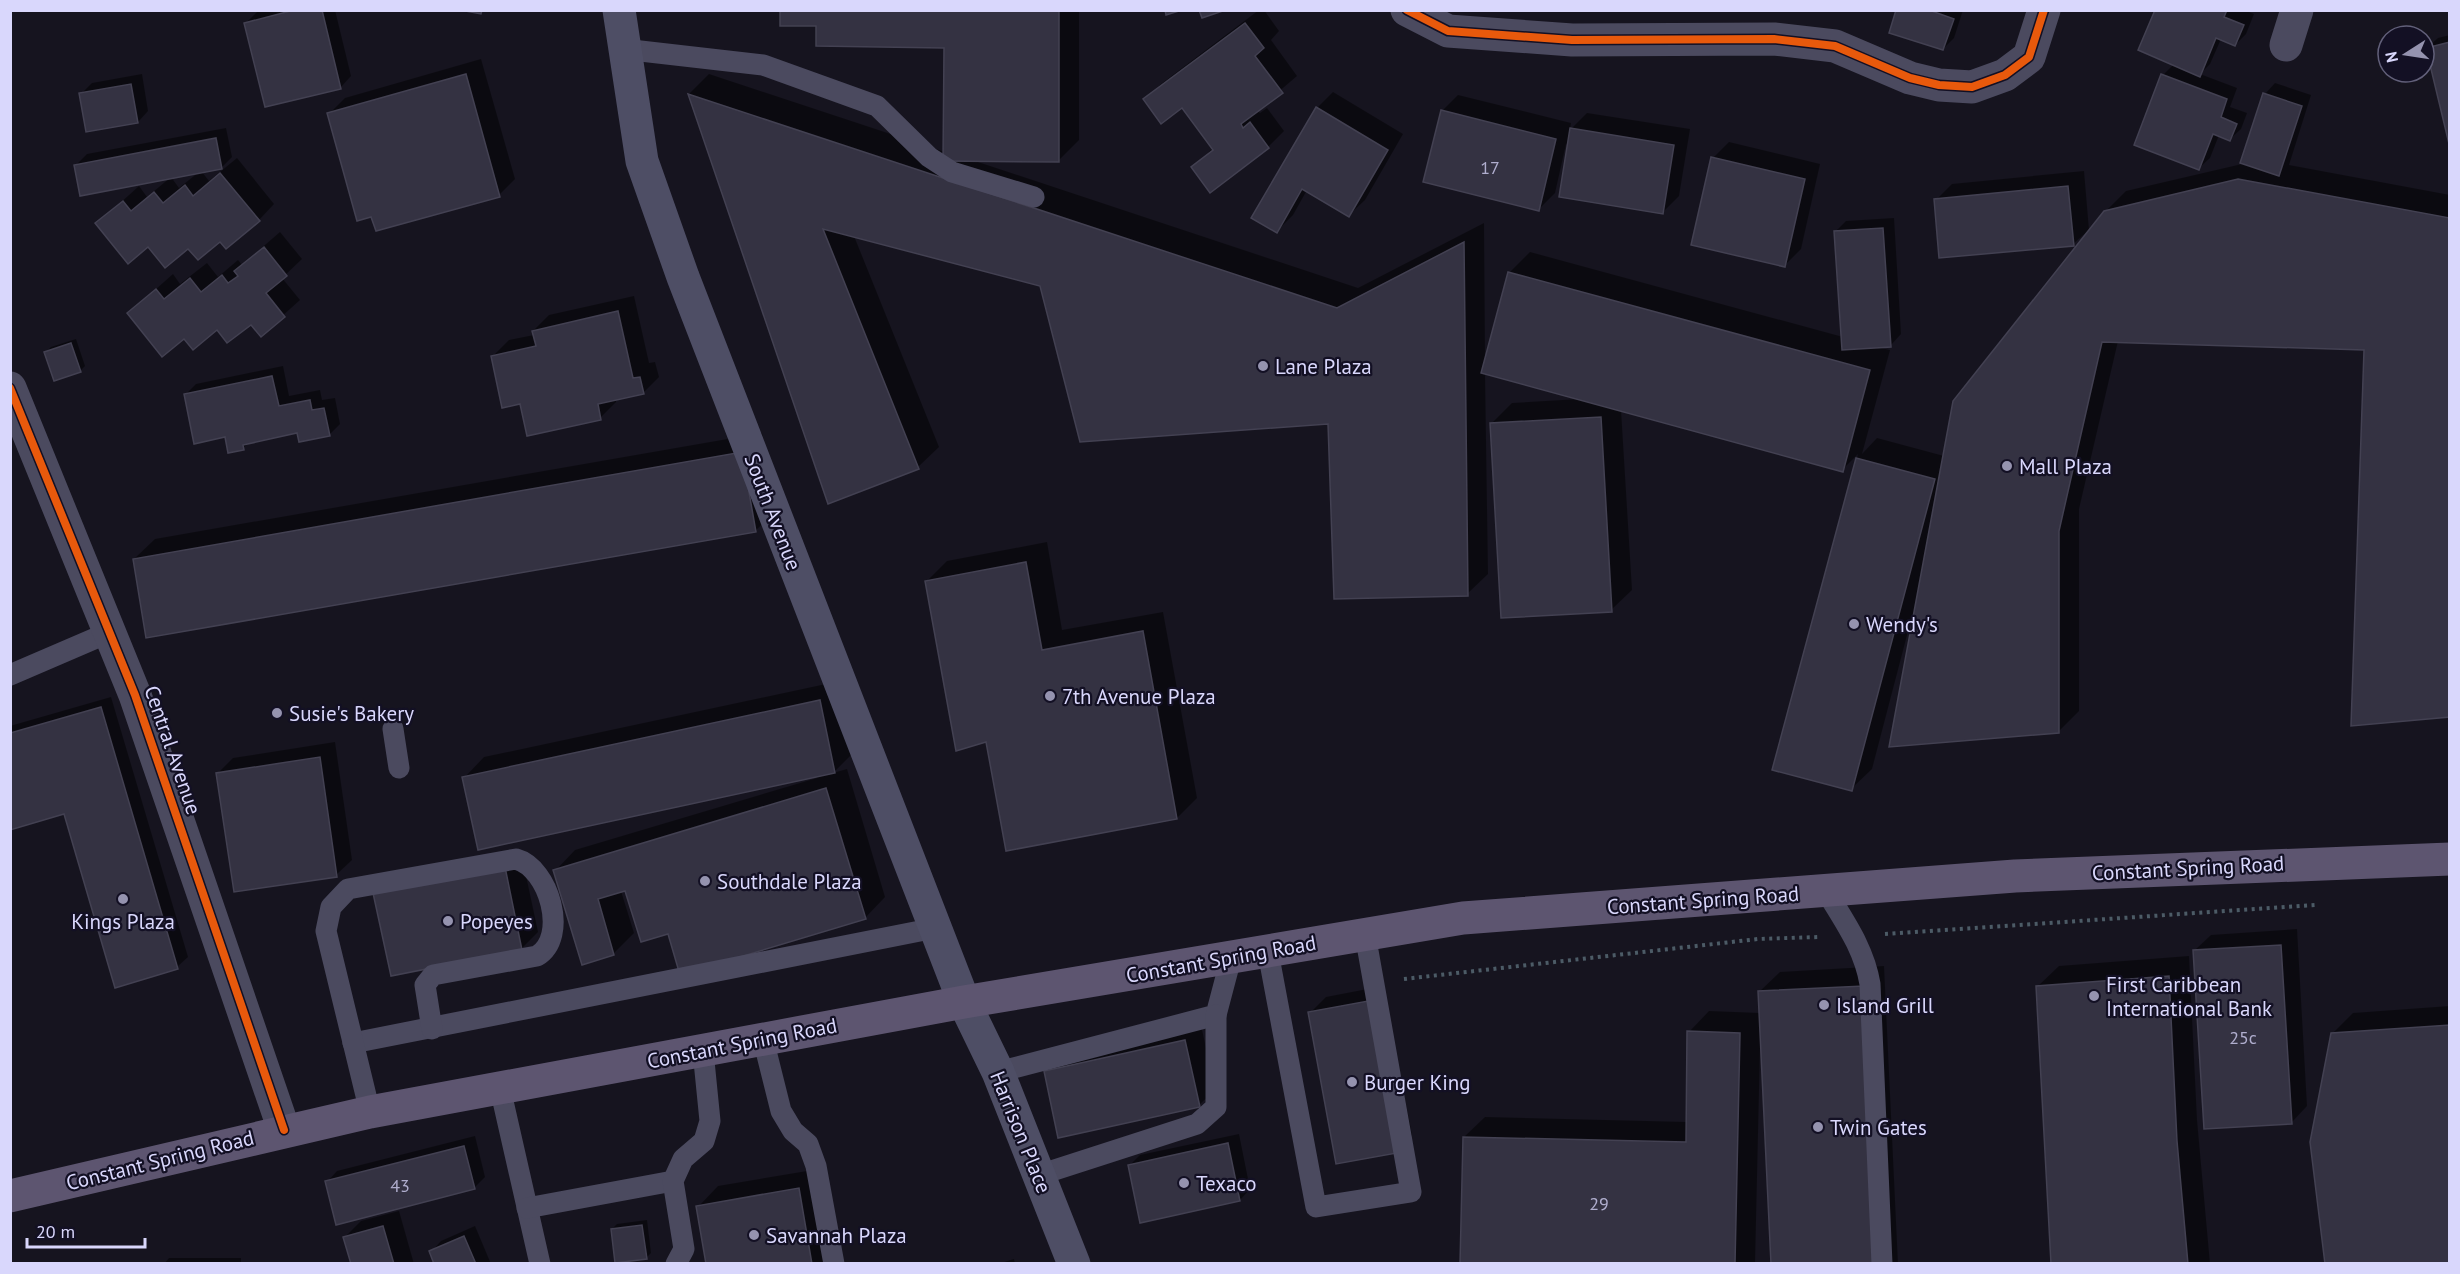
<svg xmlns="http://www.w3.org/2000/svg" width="2460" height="1274" font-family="'PT Sans',sans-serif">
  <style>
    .shadow { fill: #0007 }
    .building { fill: #343242; stroke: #434152; stroke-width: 1.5 }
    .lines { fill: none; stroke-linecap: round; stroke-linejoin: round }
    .path { stroke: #4c5b66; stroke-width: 4; stroke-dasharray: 3 4.5; stroke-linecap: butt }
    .service { stroke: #4b4a5f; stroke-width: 21 }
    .minor { stroke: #4b4a5f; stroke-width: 33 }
    .secondary { stroke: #4e4e65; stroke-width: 33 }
    .primary { stroke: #5d5570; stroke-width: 33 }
    .cycleway-casing { stroke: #131024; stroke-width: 11 }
    .cycleway { stroke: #e8590c; stroke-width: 8 }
    .poi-dot { fill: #9593af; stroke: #131024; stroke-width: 2 }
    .labels { text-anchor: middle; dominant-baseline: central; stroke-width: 4.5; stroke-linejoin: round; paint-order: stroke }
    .number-label { font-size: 18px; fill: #b0aece }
    .poi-label { font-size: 21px; fill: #d9d7fc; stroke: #131024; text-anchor: start }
    .street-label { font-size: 21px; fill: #d9d7fc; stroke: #131024 }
  </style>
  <rect width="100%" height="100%" fill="#16141f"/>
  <g class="shadow">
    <polygon points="265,10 335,10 351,76 341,87 246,23 257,12"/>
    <polygon points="782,10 1079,10 1079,140 1059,160 972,160 1358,288 1484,223 1485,359 1509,273 1530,252 1843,337 1835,232 1846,221 1894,218 1901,334 1891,345 1877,347 1890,350 1862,454 1877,438 1944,456 2105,212 2126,191 2242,164 2265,94 2275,83 2311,95 2289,165 2450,195 2450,716 2365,349 2118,341 2079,509 2079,711 2058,732 1912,616 1872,769 1851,789 1774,769 1858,454 1842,470 1621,410 1632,590 1611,610 1491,424 1512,403 1580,399 1485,373 1488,574 1467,594 1329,422 1041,285 854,236 939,447 918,467 829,502 689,94 709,74 945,152 945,46 818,24"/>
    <polygon points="1259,10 1264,10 1279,31 1271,40 1297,76 1257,110 1260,113 1267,108 1284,131 1268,147 1210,191 1193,167 1213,148 1182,106 1145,99 1161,84"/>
    <polygon points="1897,10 1963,10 1954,38 1943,49"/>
    <polygon points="2156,10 2244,10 2254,14 2246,34 2235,45 2221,39 2210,64 2200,74 2237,88 2230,107 2247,113 2241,129 2230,139 2219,135 2210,158 2199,168 2136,144 2163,75 2174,64"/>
    <polygon points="2450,35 2450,142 2427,48 2438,38"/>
    <polygon points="481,59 515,179 499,195 372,215 329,114 345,98"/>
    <polygon points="142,74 148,111 138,122 81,94 92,83"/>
    <polygon points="1333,92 1403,134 1365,200 1349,215 1307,190 1293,215 1277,231 1317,108"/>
    <polygon points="1458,95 1571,123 1570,130 1587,113 1690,129 1679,196 1663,212 1566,144 1555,193 1539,209 1442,111"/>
    <polygon points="226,128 232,157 221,168 202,172 209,181 237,158 274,204 259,220 220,240 188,247 97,224 139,186 147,197 171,177 179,188 199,172 76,165 87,154"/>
    <polygon points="1729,142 1820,164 1801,249 1785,265 1713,158"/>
    <polygon points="2084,171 2089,230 2073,244 1936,200 1952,184"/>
    <polygon points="280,232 302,259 282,278 300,300 261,335 251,322 185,337 129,313 173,274 180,284 207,263 218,277 238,260 242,265"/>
    <polygon points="634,296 649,363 655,362 659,377 643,393 616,399 616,402 600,418 521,402 493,356 509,340 534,335 533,331 549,315"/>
    <polygon points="76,339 85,366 80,371 46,352 51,347"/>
    <polygon points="283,366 289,396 320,390 322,400 335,398 340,424 329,435 298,431 250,442 243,448 226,435 185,395 196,384"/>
    <polygon points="762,433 776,511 755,531 134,559 155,539"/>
    <polygon points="1047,542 1062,630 1163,612 1197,798 1177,818 987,740 926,582 947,561"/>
    <polygon points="840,681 855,751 833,773 847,769 885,897 865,918 626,889 621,891 634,933 614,953 583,963 555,871 575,850 817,778 816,776 464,778 484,757"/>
    <polygon points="111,697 188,957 177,967 65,813 10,828 10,726"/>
    <polygon points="335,742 352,860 336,875 217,774 233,758"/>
    <polygon points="521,852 538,932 522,948 375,893"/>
    <polygon points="2297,929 2307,1106 2292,1122 2195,950 2211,935"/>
    <polygon points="2189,956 2197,1120 2210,1264 2052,1264 2038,986 2059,966"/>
    <polygon points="1884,966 1898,1264 1772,1264 1762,1046 1760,1046 1755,1264 1461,1264 1464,1137 1485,1117 1687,1122 1689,1032 1709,1011 1760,1013 1759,992 1780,972"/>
    <polygon points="1383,986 1412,1135 1396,1151 1310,1013 1326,997"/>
    <polygon points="2450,1006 2450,1264 2332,1034 2353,1013"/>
    <polygon points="1201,1025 1215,1090 1199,1105 1046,1071 1062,1055"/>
    <polygon points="1239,1134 1250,1189 1240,1200 1129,1166 1140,1155"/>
    <polygon points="475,1136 485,1177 475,1187 337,1223 327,1182 337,1171"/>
    <polygon points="819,1169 835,1264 708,1264 698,1207 718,1186"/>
    <polygon points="399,1211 414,1264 352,1264 345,1237 361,1221"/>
    <polygon points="647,1220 651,1253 646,1258 612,1229 617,1224"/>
    <polygon points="475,1226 491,1264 436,1264 431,1252 441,1241"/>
    <polygon points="169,1258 241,1258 241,1264 164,1264"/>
    <polygon points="1014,1259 1015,1264 998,1264"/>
  </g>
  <g class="building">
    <polygon points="294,10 322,10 341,89 265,107 244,23"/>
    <polygon points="460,10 482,10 481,14"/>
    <polygon points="780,10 1059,10 1059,162 943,161 944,48 816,46 816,26 780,26"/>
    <polygon points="1165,10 1182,10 1166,15"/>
    <polygon points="1199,10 1222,10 1223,11 1202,18"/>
    <polygon points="1896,10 1929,10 1954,19 1943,50 1889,33"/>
    <polygon points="2155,10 2227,10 2224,17 2244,25 2235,46 2216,38 2200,77 2138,50"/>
    <polygon points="1245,23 1264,48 1255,56 1283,93 1241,124 1243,128 1250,122 1269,148 1210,193 1191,167 1213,150 1182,108 1161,124 1143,99"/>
    <polygon points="2450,42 2450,148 2426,48"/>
    <polygon points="466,74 500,197 376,231 371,217 357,221 327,113"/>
    <polygon points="2161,74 2227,99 2221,117 2237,124 2230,141 2213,134 2199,170 2134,145"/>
    <polygon points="131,84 138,123 86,132 79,93"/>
    <polygon points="2263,93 2302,106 2279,176 2240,163"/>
    <polygon points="688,94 1337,308 1464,242 1468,596 1334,599 1328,424 1080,442 1040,286 823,229 919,469 828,504"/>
    <polygon points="1316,107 1388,150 1349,217 1302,189 1277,233 1251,218"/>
    <polygon points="1441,110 1556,139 1539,211 1423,182"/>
    <polygon points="1570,128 1674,145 1663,214 1559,197"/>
    <polygon points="216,138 222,169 80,196 74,165"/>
    <polygon points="1711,157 1805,179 1785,267 1691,245"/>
    <polygon points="220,173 260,221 226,249 220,242 198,260 188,249 165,268 148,247 128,264 95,223 123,201 131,211 154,192 163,203 185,185 193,196"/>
    <polygon points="2238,179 2450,218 2450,717 2351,726 2364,350 2102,342 2059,531 2059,733 1889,747 1953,401 2104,211"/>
    <polygon points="2068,186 2074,246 1939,258 1934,199"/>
    <polygon points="1883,228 1891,347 1842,350 1834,231"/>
    <polygon points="264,247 287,276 266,293 285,317 261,337 251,325 227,343 217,330 193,350 184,339 162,357 127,313 156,289 164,299 190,278 201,292 222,275 228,283 238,276 234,271"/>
    <polygon points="1508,272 1870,370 1843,472 1481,373"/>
    <polygon points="618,311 633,378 640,377 644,394 598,404 601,420 527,436 520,404 502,408 491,356 536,346 532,331"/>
    <polygon points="71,343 81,372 54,381 44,352"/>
    <polygon points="272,376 279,406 310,400 312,410 324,408 330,436 299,442 297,433 243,445 244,450 228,453 225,437 194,444 184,394"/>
    <polygon points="1601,417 1612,612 1501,618 1490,423"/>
    <polygon points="742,452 756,532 146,638 133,559"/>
    <polygon points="1856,458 1935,479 1852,791 1772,770"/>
    <polygon points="1026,562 1042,650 1143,631 1177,819 1006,851 986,742 956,751 925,581"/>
    <polygon points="820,700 835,773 478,850 462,777"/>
    <polygon points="101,707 178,969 115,988 64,814 10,830 10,733"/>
    <polygon points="320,757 337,877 234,892 216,773"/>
    <polygon points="826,788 866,919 680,975 668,934 641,942 625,891 598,899 614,955 582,965 553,870"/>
    <polygon points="505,867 522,950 391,976 373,893"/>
    <polygon points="2281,945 2292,1124 2204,1129 2193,950"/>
    <polygon points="2169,976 2177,1141 2188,1264 2051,1264 2036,986"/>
    <polygon points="1864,986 1877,1264 1771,1264 1758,991"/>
    <polygon points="1368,1001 1397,1153 1336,1164 1308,1012"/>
    <polygon points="2450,1025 2450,1264 2325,1264 2310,1142 2331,1033"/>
    <polygon points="1687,1031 1740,1033 1735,1264 1460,1264 1463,1137 1686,1142"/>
    <polygon points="1185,1040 1200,1107 1058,1138 1044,1071"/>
    <polygon points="1228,1143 1240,1201 1140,1223 1128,1165"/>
    <polygon points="464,1146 475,1189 336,1225 325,1181"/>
    <polygon points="799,1188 812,1264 706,1264 696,1206"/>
    <polygon points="642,1225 647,1259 615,1263 611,1229"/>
    <polygon points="383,1226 394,1264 351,1264 343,1237"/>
    <polygon points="464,1236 476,1264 434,1264 429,1251"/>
  </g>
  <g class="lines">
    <g class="path">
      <polyline points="1885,934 2315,905"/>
      <polyline points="1404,979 1758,939 1818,937"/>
    </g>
    <g class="service">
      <polyline points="623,49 763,65 877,106 929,157 952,172 1034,197"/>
      <polyline points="10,675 110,632"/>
      <polyline points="393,729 399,768"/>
      <path d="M 1826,891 C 1844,921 1864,948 1870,984 L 1882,1264"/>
      <polyline points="1268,952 1316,1207 1411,1192 1365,934"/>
      <polyline points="763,1039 781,1111 793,1131 808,1144 816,1166 834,1264"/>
      <polyline points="353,1043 935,928"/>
      <polyline points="998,1072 1216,1015 1231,958"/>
      <polyline points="500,1088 540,1264"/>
      <path d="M 370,1112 L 326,931 L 331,907 L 348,889 L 516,859 C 549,868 569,937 537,956 L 433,975 L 425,985 L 432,1029"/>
      <polyline points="1039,1175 1197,1124 1216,1107 1216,1015"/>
      <polyline points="527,1208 673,1181"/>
      <polyline points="676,1264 684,1249 673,1181 683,1159 704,1141 710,1121 703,1051"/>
    </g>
    <g class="minor">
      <polyline points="1407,10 1448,31 1572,40 1774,39 1835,46 1910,78 1939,85 1972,87 2005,75 2029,57 2044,10"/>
      <polyline points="2286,45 2297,10"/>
      <polyline points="10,388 135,695 284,1130"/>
    </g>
    <polyline class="secondary" points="619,10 642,161 683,277 964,1002 998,1072 1074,1264"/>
    <polyline class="primary" points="10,1196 370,1112 964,1002 1463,918 2015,876 2450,859"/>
    <defs>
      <g id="cycleway">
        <polyline points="1407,10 1448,31 1572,40 1774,39 1835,46 1910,78 1939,85 1972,87 2005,75 2029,57 2044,10"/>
        <polyline points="10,388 135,695 284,1130"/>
      </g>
    </defs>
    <use href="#cycleway" class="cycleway-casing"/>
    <use href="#cycleway" class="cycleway"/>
  </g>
  <g class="poi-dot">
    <circle cx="1263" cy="366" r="6"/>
    <circle cx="2007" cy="466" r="6"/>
    <circle cx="1854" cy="624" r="6"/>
    <circle cx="1050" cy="696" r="6"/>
    <circle cx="277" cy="713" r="6"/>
    <circle cx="705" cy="881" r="6"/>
    <circle cx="123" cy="899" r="6"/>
    <circle cx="448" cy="921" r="6"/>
    <circle cx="2094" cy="996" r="6"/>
    <circle cx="1824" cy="1005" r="6"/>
    <circle cx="1352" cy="1082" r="6"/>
    <circle cx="1818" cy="1127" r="6"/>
    <circle cx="1184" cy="1183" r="6"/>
    <circle cx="754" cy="1235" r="6"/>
  </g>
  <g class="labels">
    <g class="number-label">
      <text x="1490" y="167">17</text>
      <text x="2243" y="1037">25c</text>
      <text x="400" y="1185">43</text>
      <text x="1599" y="1203">29</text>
    </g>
    <g class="poi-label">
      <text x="1275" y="366">Lane Plaza</text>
      <text x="2019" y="466">Mall Plaza</text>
      <text x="1866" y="624">Wendy's</text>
      <text x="1062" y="696">7th Avenue Plaza</text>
      <text x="289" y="713">Susie's Bakery</text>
      <text x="717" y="881">Southdale Plaza</text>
      <text x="123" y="921" text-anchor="middle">Kings Plaza</text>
      <text x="460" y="921">Popeyes</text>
      <text x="2106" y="984">First Caribbean<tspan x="2106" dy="24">International Bank</tspan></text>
      <text x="1836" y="1005">Island Grill</text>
      <text x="1364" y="1082">Burger King</text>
      <text x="1830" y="1127">Twin Gates</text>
      <text x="1196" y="1183">Texaco</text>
      <text x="766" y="1235">Savannah Plaza</text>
    </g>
    <g class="street-label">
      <text transform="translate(773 512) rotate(69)">South Avenue</text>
      <text transform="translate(173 750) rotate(71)">Central Avenue</text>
      <text transform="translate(2188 868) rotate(-3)">Constant Spring Road</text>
      <text transform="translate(1703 900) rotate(-4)">Constant Spring Road</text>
      <text transform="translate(1221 959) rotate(-10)">Constant Spring Road</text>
      <text transform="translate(742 1043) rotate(-11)">Constant Spring Road</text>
      <text transform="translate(1021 1132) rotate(68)">Harrison Place</text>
      <text transform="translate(160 1160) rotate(-14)">Constant Spring Road</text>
    </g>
  </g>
  <rect width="2460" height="1274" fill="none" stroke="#d9d7fc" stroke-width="24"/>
  <g transform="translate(2406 54) rotate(258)"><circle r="28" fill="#131024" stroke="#62607a" stroke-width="1.5"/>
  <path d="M0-4.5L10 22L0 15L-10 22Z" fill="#9593af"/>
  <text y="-9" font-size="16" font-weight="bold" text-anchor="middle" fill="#d9d7fc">N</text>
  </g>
  <path d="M27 1238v9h118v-9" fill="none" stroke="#d9d7fc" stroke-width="3"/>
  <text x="36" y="1238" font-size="18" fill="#d9d7fc" stroke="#131024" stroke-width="4.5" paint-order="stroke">20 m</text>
</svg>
